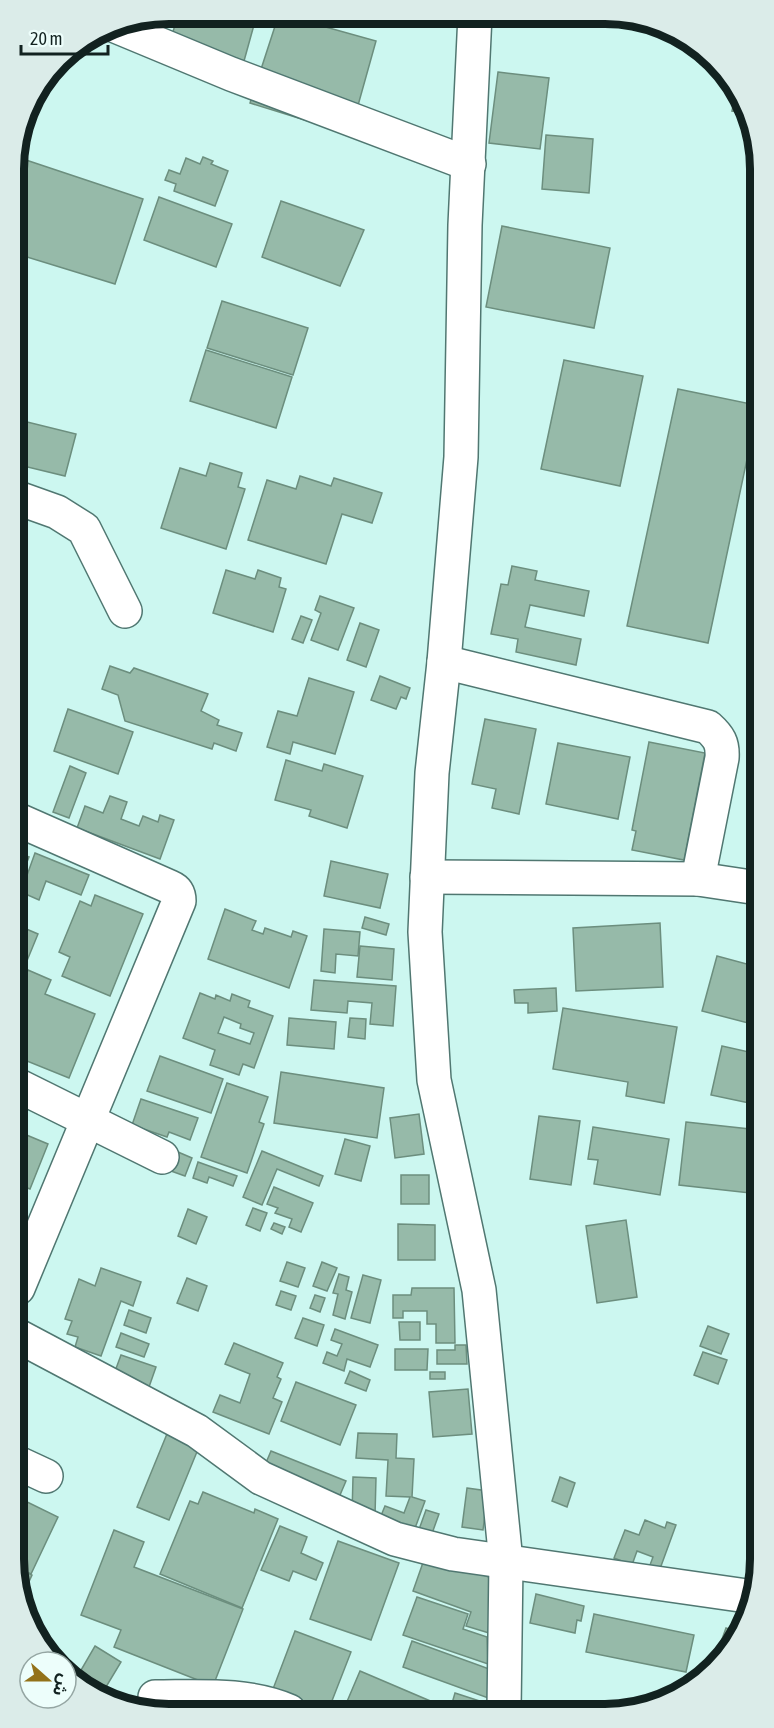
<svg xmlns="http://www.w3.org/2000/svg" width="774" height="1728" font-family="'Asap Condensed','Noto Sans Arabic',sans-serif">
  <style>
    .building { fill: #96baa9; stroke: #6c8e7e; stroke-width: 1.5; fill-rule: evenodd }
    .lines { fill: none; stroke-linecap: round; stroke-linejoin: round }
    .street-casing { stroke: #507771; stroke-width: 36 }
    .street { stroke: #fff; stroke-width: 33 }
    .rim { fill: none; stroke: #122220; stroke-width: 8 }
  </style>
  <rect width="100%" height="100%" fill="#ccf7f0"/>
  <g class="building">
    <polygon points="178,14 257,14 244,61 171,39"/>
    <polygon points="279,14 376,41 350,134 250,103"/>
    <polygon points="498,72 549,78 540,149 489,143"/>
    <polygon points="735,96 746,113 732,111"/>
    <polygon points="546,135 593,139 589,193 542,189"/>
    <polygon points="14,156 143,199 115,284 14,253"/>
    <polygon points="203,157 213,161 211,164 228,171 215,206 174,191 176,184 165,180 169,170 180,174 186,158 200,164"/>
    <polygon points="159,197 232,224 216,267 144,240"/>
    <polygon points="281,201 364,230 340,286 262,257"/>
    <polygon points="502,226 610,248 594,328 486,307"/>
    <polygon points="222,301 308,328 293,375 207,348"/>
    <polygon points="206,350 292,377 276,428 190,401"/>
    <polygon points="564,360 643,376 620,486 541,469"/>
    <polygon points="678,389 756,405 756,417 708,643 627,626"/>
    <polygon points="15,419 76,434 65,476 15,464"/>
    <polygon points="210,463 242,473 238,487 245,489 226,549 161,528 180,468 206,476"/>
    <polygon points="300,476 331,486 334,478 382,493 372,523 342,514 326,564 248,540 267,480 296,489"/>
    <polygon points="512,566 537,571 535,580 589,591 584,616 530,605 525,627 581,639 576,665 516,652 518,639 491,634 501,584 508,585"/>
    <polygon points="226,570 255,579 258,570 281,578 279,587 286,589 273,632 213,613"/>
    <polygon points="320,596 354,608 338,650 311,640 321,613 315,610"/>
    <polygon points="301,616 312,620 303,643 292,639"/>
    <polygon points="360,623 379,630 366,667 347,660"/>
    <polygon points="110,666 130,673 134,668 208,694 201,711 219,720 217,725 242,733 236,751 214,743 212,749 125,721 118,695 102,689"/>
    <polygon points="16,668 27,671 18,700 16,700"/>
    <polygon points="380,676 410,688 406,699 401,697 396,709 371,700"/>
    <polygon points="309,678 354,692 335,754 293,742 290,754 267,747 278,711 297,716"/>
    <polygon points="68,709 133,732 118,774 54,751"/>
    <polygon points="485,719 536,729 519,814 492,808 496,789 472,784"/>
    <polygon points="649,742 705,753 684,860 632,850 636,831 632,830"/>
    <polygon points="558,743 630,757 618,819 546,804"/>
    <polygon points="286,760 322,771 324,764 363,776 347,828 309,816 311,810 275,800"/>
    <polygon points="70,766 86,773 69,818 53,812"/>
    <polygon points="110,796 127,802 121,819 139,826 143,816 158,822 160,815 174,820 160,859 77,828 85,806 103,813"/>
    <polygon points="16,852 29,857 16,890"/>
    <polygon points="35,853 89,875 81,895 46,881 39,900 21,892"/>
    <polygon points="331,861 388,874 380,908 324,896"/>
    <polygon points="95,895 143,914 110,996 62,976 70,957 59,952 80,901 91,906"/>
    <polygon points="225,909 256,921 252,930 263,934 265,928 291,937 293,931 307,936 289,988 208,959"/>
    <polygon points="365,917 389,924 386,935 362,928"/>
    <polygon points="660,923 663,987 576,991 573,928"/>
    <polygon points="17,925 38,934 24,968 17,965"/>
    <polygon points="324,929 360,932 358,956 336,954 335,973 321,971"/>
    <polygon points="360,946 394,949 392,980 357,977"/>
    <polygon points="717,956 758,967 758,1035 754,1034 756,1025 702,1011"/>
    <polygon points="28,970 51,980 45,994 95,1014 69,1078 17,1057 17,982 22,985"/>
    <polygon points="314,980 396,986 393,1026 370,1024 372,1003 348,1001 347,1013 311,1010"/>
    <polygon points="556,988 557,1011 528,1013 528,1003 515,1003 514,990"/>
    <path d="M 200,993 L 215,999 L 216,995 L 230,1001 L 232,994 L 250,1001 L 248,1007 L 273,1016 L 254,1068 L 243,1064 L 239,1075 L 210,1065 L 215,1050 L 183,1038 ZM 224,1017 L 241,1024 L 240,1028 L 254,1033 L 250,1044 L 218,1033 Z"/>
    <polygon points="563,1008 677,1027 664,1103 626,1096 628,1082 553,1069"/>
    <polygon points="289,1018 336,1022 334,1049 287,1045"/>
    <polygon points="350,1018 366,1019 365,1039 348,1037"/>
    <polygon points="722,1046 758,1054 759,1105 711,1095"/>
    <polygon points="160,1056 223,1079 211,1113 147,1091"/>
    <polygon points="281,1072 384,1088 377,1138 274,1123"/>
    <polygon points="227,1083 268,1097 259,1122 264,1124 247,1173 201,1157"/>
    <polygon points="141,1099 198,1118 190,1140 169,1132 167,1137 132,1125"/>
    <polygon points="419,1114 424,1154 395,1158 390,1118"/>
    <polygon points="539,1116 580,1121 571,1185 530,1179"/>
    <polygon points="686,1122 759,1130 759,1194 679,1185"/>
    <polygon points="593,1127 669,1139 660,1195 594,1184 598,1160 588,1159"/>
    <polygon points="17,1131 48,1144 30,1189 17,1184"/>
    <polygon points="345,1139 370,1146 361,1181 335,1174"/>
    <polygon points="262,1151 323,1176 319,1186 277,1169 262,1205 243,1197"/>
    <polygon points="178,1152 192,1158 185,1176 171,1171"/>
    <polygon points="198,1162 237,1176 233,1186 209,1177 207,1183 193,1178"/>
    <rect x="401" y="1175" width="28" height="29"/>
    <polygon points="274,1187 313,1203 301,1232 289,1227 292,1219 275,1213 278,1208 267,1204"/>
    <polygon points="253,1208 267,1213 260,1231 246,1225"/>
    <polygon points="188,1209 207,1217 196,1244 178,1236"/>
    <polygon points="18,1215 35,1222 18,1264"/>
    <polygon points="626,1220 637,1297 597,1303 586,1226"/>
    <polygon points="274,1223 285,1227 282,1234 271,1229"/>
    <polygon points="398,1224 435,1225 435,1260 398,1260"/>
    <polygon points="287,1262 305,1268 298,1287 280,1281"/>
    <polygon points="322,1262 337,1268 327,1291 313,1286"/>
    <polygon points="101,1268 141,1282 133,1306 121,1301 101,1356 75,1347 78,1337 67,1334 72,1321 65,1319 79,1279 95,1286"/>
    <polygon points="339,1274 349,1277 346,1290 352,1292 345,1319 333,1315 338,1294 333,1293"/>
    <polygon points="363,1275 381,1280 370,1323 351,1318"/>
    <polygon points="187,1278 207,1286 198,1311 177,1303"/>
    <polygon points="412,1288 454,1288 455,1343 436,1343 436,1324 427,1324 427,1311 403,1311 403,1318 393,1318 393,1295 411,1295"/>
    <polygon points="281,1291 296,1296 291,1310 276,1305"/>
    <polygon points="315,1295 325,1298 320,1312 310,1308"/>
    <polygon points="129,1310 151,1318 146,1333 124,1325"/>
    <polygon points="303,1318 324,1325 317,1346 295,1338"/>
    <polygon points="399,1322 420,1322 420,1340 400,1340"/>
    <polygon points="708,1326 729,1334 721,1354 700,1346"/>
    <polygon points="335,1329 378,1345 370,1367 347,1359 344,1371 323,1363 327,1352 337,1356 342,1344 331,1340"/>
    <polygon points="121,1333 149,1344 144,1357 116,1347"/>
    <polygon points="234,1343 283,1363 277,1377 281,1379 273,1398 282,1402 269,1434 213,1412 220,1395 240,1403 250,1374 225,1364"/>
    <polygon points="455,1345 466,1345 467,1364 437,1364 437,1350 455,1350"/>
    <polygon points="395,1349 428,1349 427,1370 395,1370"/>
    <polygon points="703,1352 727,1360 718,1384 694,1375"/>
    <polygon points="121,1355 156,1367 149,1387 114,1374"/>
    <polygon points="350,1371 370,1380 366,1391 345,1383"/>
    <rect x="430" y="1372" width="15" height="7"/>
    <polygon points="296,1382 356,1405 340,1445 281,1421"/>
    <polygon points="468,1389 472,1434 433,1437 429,1392"/>
    <polygon points="755,1404 760,1406 760,1427 748,1423"/>
    <polygon points="169,1429 201,1442 169,1520 137,1507"/>
    <polygon points="358,1433 397,1434 396,1458 414,1459 412,1497 425,1501 414,1531 380,1518 385,1506 404,1513 410,1497 386,1496 388,1460 356,1458"/>
    <polygon points="271,1451 346,1481 337,1502 262,1472"/>
    <polygon points="353,1477 376,1478 375,1516 352,1515"/>
    <polygon points="560,1477 575,1483 567,1507 552,1501"/>
    <polygon points="467,1488 488,1491 483,1530 462,1527"/>
    <polygon points="203,1492 254,1513 255,1509 278,1519 242,1608 160,1574 190,1501 198,1504"/>
    <polygon points="19,1498 58,1517 31,1574 19,1568"/>
    <polygon points="426,1510 439,1514 430,1539 417,1535"/>
    <polygon points="645,1520 665,1528 667,1522 676,1525 657,1577 647,1573 653,1557 637,1551 632,1565 614,1558 625,1530 639,1535"/>
    <polygon points="280,1526 307,1537 301,1553 323,1563 316,1580 293,1571 289,1581 261,1570"/>
    <polygon points="114,1530 144,1542 134,1567 243,1609 213,1686 114,1647 121,1630 81,1615"/>
    <polygon points="338,1541 399,1563 371,1640 310,1619"/>
    <polygon points="426,1554 494,1579 489,1633 466,1626 471,1612 413,1591"/>
    <polygon points="19,1569 32,1575 20,1601 19,1599"/>
    <polygon points="536,1594 584,1606 581,1621 577,1620 575,1633 530,1623"/>
    <polygon points="417,1597 468,1614 463,1629 487,1637 488,1664 403,1635"/>
    <polygon points="594,1614 694,1635 686,1672 586,1652"/>
    <polygon points="726,1628 740,1633 725,1656 717,1653"/>
    <polygon points="295,1631 351,1652 328,1711 273,1689"/>
    <polygon points="412,1641 492,1670 491,1699 403,1667"/>
    <polygon points="95,1646 121,1662 103,1692 77,1677"/>
    <polygon points="705,1663 714,1666 701,1674 702,1672"/>
    <polygon points="360,1671 442,1706 440,1710 343,1711"/>
    <polygon points="455,1693 492,1705 491,1710 450,1710"/>
    <polygon points="534,1705 567,1709 533,1710"/>
  </g>
  <g class="lines">
    <defs>
      <g id="street">
        <polyline points="475,15 465,225 461,457 444,662 432,773 425,932 434,1080 479,1290 506,1562 504,1710"/>
        <polyline points="113,25 231,74 469,164"/>
        <polyline points="15,497 57,512 84,529 125,611"/>
        <path d="M 444,662 L 708,727 C 719,737 723,743 722,758 L 698,879"/>
        <path d="M 16,819 L 170,887 C 177,890 179,894 179,901 L 18,1288"/>
        <polyline points="427,877 698,879 758,888"/>
        <polyline points="17,1085 162,1157"/>
        <polyline points="18,1336 197,1431 261,1478 395,1539 453,1554 754,1597"/>
        <polyline points="18,1463 46,1476"/>
        <path d="M 155,1697 C 199,1697 248,1693 289,1711"/>
      </g>
    </defs>
    <use href="#street" class="street-casing"/>
    <use href="#street" class="street"/>
  </g>
  <path d="M0 0H774V1728H0ZM169 24H605A145 145 0 0 1 750 169V1559A145 145 0 0 1 605 1704H169A145 145 0 0 1 24 1559V169A145 145 0 0 1 169 24Z" fill="#dbece9" fill-rule="evenodd"/>
  <path class="rim" d="M169 24H605A145 145 0 0 1 750 169V1559A145 145 0 0 1 605 1704H169A145 145 0 0 1 24 1559V169A145 145 0 0 1 169 24Z"/>
  <g transform="translate(48 1680) rotate(111)"><circle r="28" fill="#edfefb" stroke="#95a6a3" stroke-width="1.5"/>
  <path d="M0-4.5L10 22L0 15L-10 22Z" fill="#937219"/>
  <text y="-9" font-size="16" font-weight="bold" text-anchor="middle" fill="#122220">ش</text>
  </g>
  <path d="M21 45v9h87v-9" fill="none" stroke="#122220" stroke-width="3"/>
  <text x="30" y="45" font-size="18" fill="#122220" stroke="#edfefb" stroke-width="4.5" paint-order="stroke">20 m</text>
</svg>
